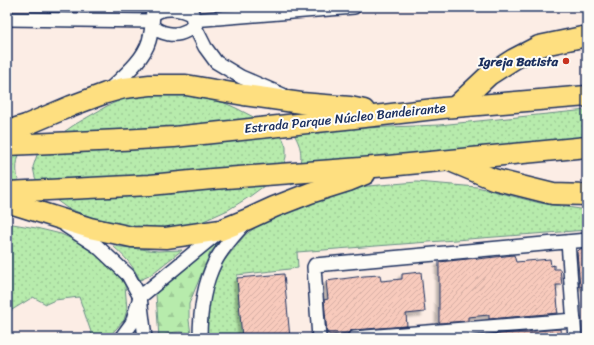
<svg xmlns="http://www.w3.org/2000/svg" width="594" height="345" font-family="Sriracha,sans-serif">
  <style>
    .built { fill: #f7ded7 }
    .forest { fill: url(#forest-firs); stroke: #698d85 }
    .park { fill: url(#park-dots); stroke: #698d85 }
    .building { fill: url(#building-hatch); stroke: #1b2f5e; filter: url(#shadow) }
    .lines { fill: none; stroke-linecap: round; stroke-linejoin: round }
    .minor-casing { stroke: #1b2f5e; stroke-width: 16 }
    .highway-casing { stroke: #1b2f5e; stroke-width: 23 }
    .minor { stroke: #fdfcf7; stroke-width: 13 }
    .highway { stroke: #fedf80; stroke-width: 20 }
    .poi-dot { fill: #c8321e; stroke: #fdfcf7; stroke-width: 1.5 }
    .labels { text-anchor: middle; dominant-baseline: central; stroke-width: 4; stroke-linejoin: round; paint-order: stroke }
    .poi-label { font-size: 13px; font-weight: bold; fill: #1b2f5e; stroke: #fdfcf7; text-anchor: end }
    .street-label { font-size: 13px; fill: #1b2f5e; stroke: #fdfcf7 }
  </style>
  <defs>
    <pattern id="forest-firs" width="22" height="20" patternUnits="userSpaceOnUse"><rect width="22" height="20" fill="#b7ebac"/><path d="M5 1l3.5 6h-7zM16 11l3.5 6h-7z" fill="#9dca96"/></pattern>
    <pattern id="park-dots" width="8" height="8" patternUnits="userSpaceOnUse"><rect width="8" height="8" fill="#b7ebac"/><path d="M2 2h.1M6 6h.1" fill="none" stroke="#9dca96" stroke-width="1.8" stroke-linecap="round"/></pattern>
    <pattern id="building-hatch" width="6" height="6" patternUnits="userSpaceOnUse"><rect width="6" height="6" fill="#f8cabc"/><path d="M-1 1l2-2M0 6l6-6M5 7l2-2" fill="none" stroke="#d4aea4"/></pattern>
    <filter id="shadow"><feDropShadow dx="-3.5" dy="3.5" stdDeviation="1" flood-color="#0004"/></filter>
  </defs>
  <rect width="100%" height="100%" fill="#fcede5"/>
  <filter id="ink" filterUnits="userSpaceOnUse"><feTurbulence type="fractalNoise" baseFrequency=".025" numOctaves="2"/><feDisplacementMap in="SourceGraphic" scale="8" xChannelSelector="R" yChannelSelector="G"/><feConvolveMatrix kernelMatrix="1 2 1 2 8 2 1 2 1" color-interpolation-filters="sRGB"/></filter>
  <g filter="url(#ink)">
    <polygon class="built" points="7,7 139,7 139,10"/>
    <path class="forest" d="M 224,237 L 210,253 L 189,304 L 189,320 L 191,334 C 180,330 169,332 159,338 L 156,294 L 158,288 Z"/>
    <g class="park">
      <polygon points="159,91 204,97 220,101 236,108 265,123 274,128 283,139 286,147 286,157 283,167 268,183 249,197 228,210 197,224 162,230 111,225 67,208 52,197 39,185 35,177 33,167 37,155 58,136 74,125 107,106 123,99"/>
      <path d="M 587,110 L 587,143 L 310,178 L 291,185 C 295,181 296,176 298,171 C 304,153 300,144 291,129 L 325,126 L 364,128 L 439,125 Z"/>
      <path d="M 18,153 L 19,155 C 14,170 18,180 22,194 L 7,191 L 7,155 Z"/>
      <polygon points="417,182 477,187 540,203 587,210 587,230 297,252 298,268 237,275 244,338 206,338 205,313 212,286 224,261 245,235 272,215 335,191 368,186"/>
      <polygon points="7,223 36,228 61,234 76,241 112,265 125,285 127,310 124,320 108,338 93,338 79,297 55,300 46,304 33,297 7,313"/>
      <path d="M 113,246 L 158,251 L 182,250 L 149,276 L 140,280 C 132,264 126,258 113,246 Z"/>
    </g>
    <g class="building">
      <polygon points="587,248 587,286 580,287 577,252 580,249"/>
      <polygon points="514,255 516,262 550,259 551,266 554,265 554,269 560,269 562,285 556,285 558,309 557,309 558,313 489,319 489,315 468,317 468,321 439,323 439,262 477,258 477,259"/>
      <polygon points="421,272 425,312 406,314 407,326 353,330 350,331 348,333 331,335 327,333 324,300 328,299 326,281 364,276 380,275 381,281 402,279 402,274"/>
      <polygon points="284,274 290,338 242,338 237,278"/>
      <polygon points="560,329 561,338 489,338 489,335"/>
    </g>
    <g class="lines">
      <defs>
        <g id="minor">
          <polyline points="191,7 194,25 205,47 216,62 241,77 283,95"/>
          <path d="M 153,15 C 162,6 181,8 192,15"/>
          <polyline points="7,19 152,21"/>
          <polyline points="193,20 354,7"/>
          <path d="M 152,26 C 161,34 175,37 186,31 C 189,30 191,27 194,25"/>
          <path d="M 108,91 C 122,77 143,61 149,41 C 152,31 153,18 153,7"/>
          <polyline points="66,226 97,246 128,275 140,297 145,338"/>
          <polyline points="568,242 575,338"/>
          <polyline points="121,338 132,323 140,297 220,231"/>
          <path d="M 200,338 C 200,312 203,286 215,262 C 222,248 235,234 245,223"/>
          <polyline points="319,338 314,267 315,265 587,240"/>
          <polyline points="354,338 574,320"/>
        </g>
        <g id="highway">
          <polyline points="456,106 489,75 514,59 539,46 587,36"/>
          <polyline points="7,131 26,125 71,106 106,93 124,88 150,85 186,85 244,95 301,103 350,107 364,110"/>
          <polyline points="7,145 121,140 174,137 383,115 443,108 587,96"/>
          <polyline points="450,161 493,179 553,194 587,195"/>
          <polyline points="7,192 150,185 212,179 388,166 587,147"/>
          <polyline points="7,202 90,228 132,237 166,238 221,230 248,219 274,207 310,193 348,181 365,174"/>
        </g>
      </defs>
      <use href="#minor" class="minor-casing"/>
      <use href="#highway" class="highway-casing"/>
      <use href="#minor" class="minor"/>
      <use href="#highway" class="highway"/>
    </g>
  </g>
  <circle class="poi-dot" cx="566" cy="61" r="4"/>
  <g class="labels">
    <g class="poi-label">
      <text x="558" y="61">Igreja Batista</text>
    </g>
    <g class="street-label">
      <text transform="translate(345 118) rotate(-6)">Estrada Parque Núcleo Bandeirante</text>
    </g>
  </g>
  <rect width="594" height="345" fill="none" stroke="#fdfcf7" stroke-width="24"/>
  <rect x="12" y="12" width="570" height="321" fill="none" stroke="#1b2f5e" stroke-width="1.5" filter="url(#ink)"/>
</svg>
